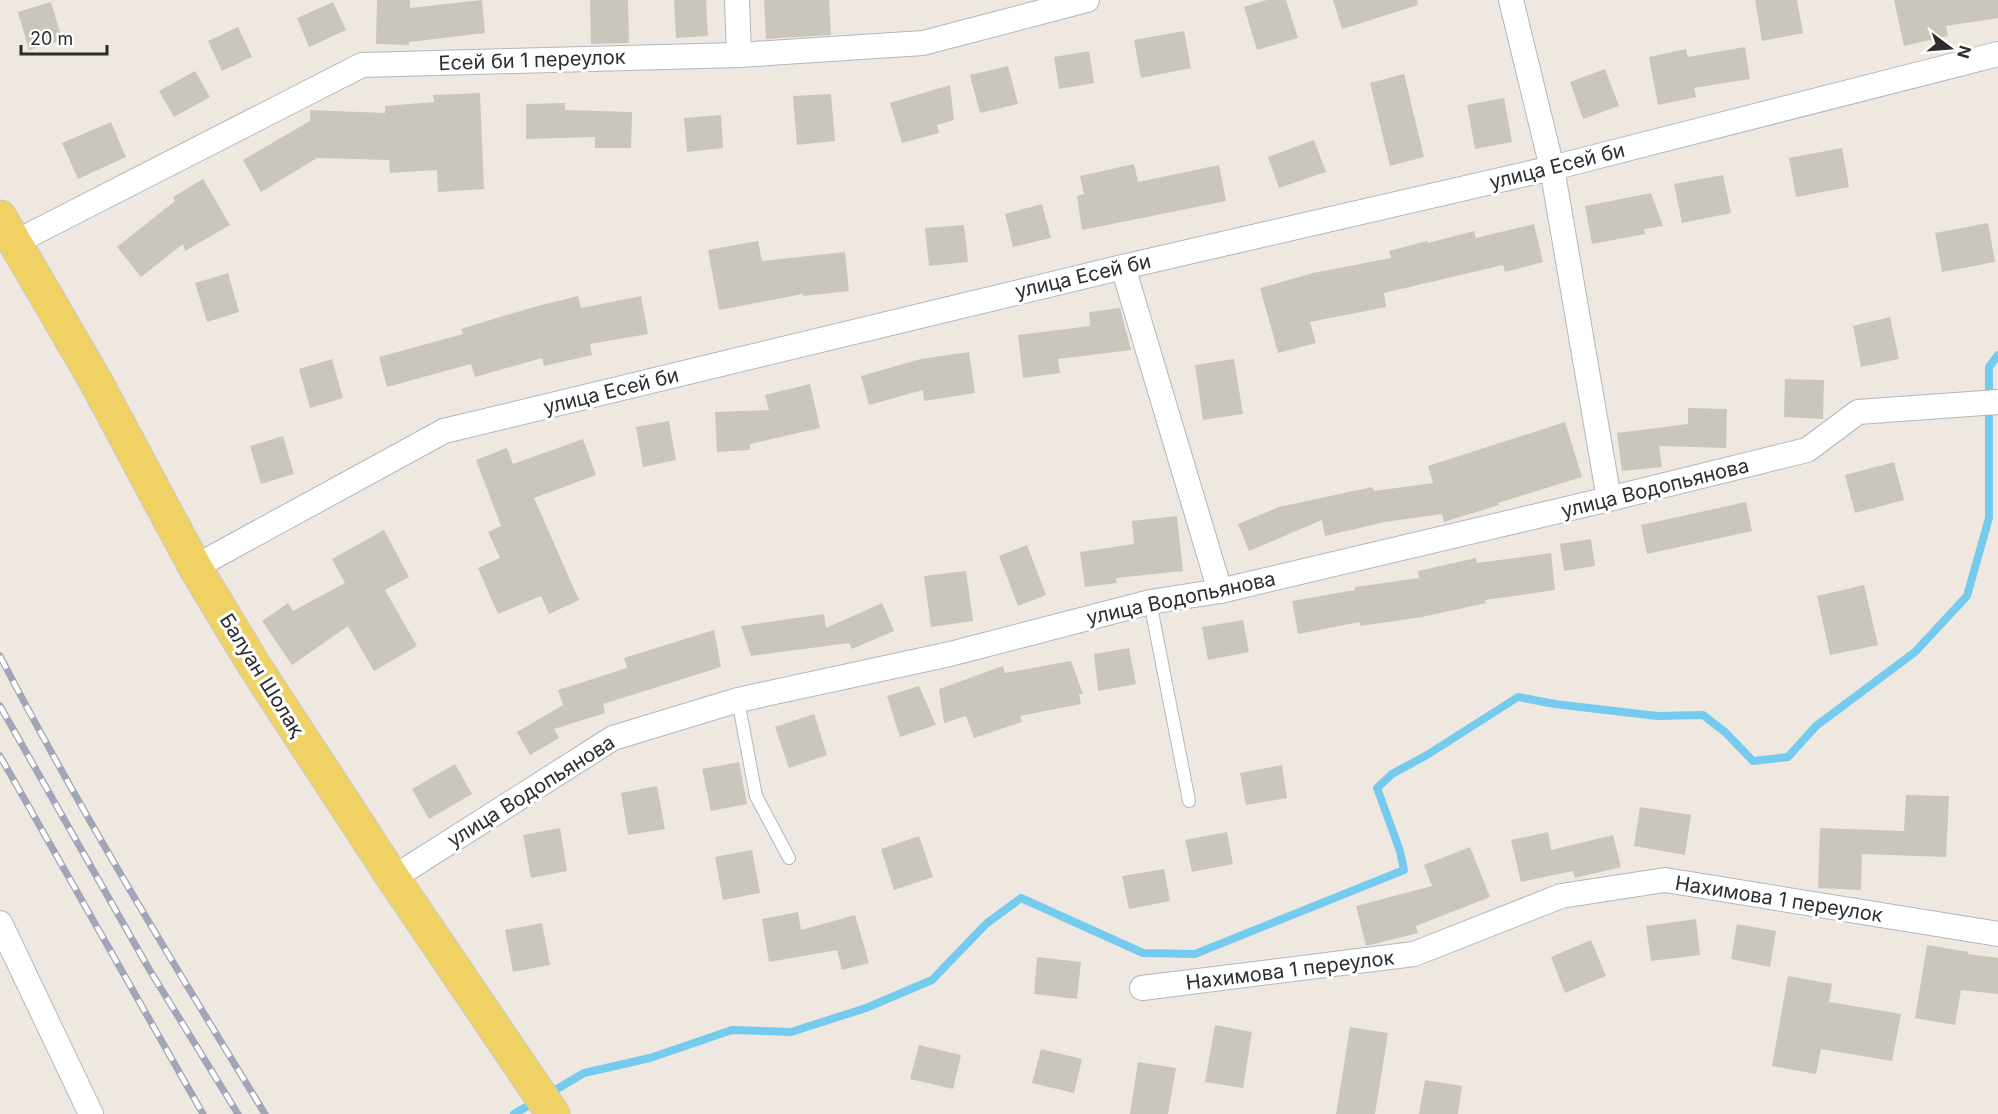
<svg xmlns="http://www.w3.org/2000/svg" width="1998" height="1114" font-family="Inter,sans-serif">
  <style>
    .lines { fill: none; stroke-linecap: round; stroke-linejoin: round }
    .stream { stroke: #75cbee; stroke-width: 8 }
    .building { fill: #cac6be }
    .lane-casing { stroke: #b3b6c0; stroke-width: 14 }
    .street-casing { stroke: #b3b6c0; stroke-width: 26 }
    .primary-casing { stroke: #c8c8c8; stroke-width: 35 }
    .lane { stroke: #fff; stroke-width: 12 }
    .street { stroke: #fff; stroke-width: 24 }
    .primary { stroke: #f0d264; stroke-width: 33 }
    .rail-casing { stroke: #a2a5b7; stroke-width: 7 }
    .rail { stroke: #fff; stroke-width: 4.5; stroke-dasharray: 14; stroke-linecap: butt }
    .labels { text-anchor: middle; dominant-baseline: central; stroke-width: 6; stroke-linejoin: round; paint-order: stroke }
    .street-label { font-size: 20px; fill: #2d2d2d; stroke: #fff }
  </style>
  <rect width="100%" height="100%" fill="#eee8e0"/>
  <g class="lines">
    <g class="stream">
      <polyline points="547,1095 584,1073 650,1058 732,1030 791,1032 866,1008 932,980 986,924 1021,898 1143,953 1195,954 1404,870 1400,851 1377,788 1392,774 1427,755 1518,697 1555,704 1657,716 1703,715 1725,732 1753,761 1788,757 1816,726 1915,652 1967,596 1989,518 1989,367 1998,355"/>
      <polyline points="514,1114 536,1101"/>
    </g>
  </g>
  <g class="building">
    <polygon points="377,0 410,0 410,8 482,0 485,33 409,42 409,45 376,44"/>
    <polygon points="590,0 628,0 629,43 591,44"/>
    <polygon points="674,0 706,0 708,36 676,38"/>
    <polygon points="764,0 829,0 831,35 766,39"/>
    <polygon points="1267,0 1286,0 1298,38 1257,50 1244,7"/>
    <polygon points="1333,0 1417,0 1418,5 1342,29"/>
    <polygon points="1755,0 1797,0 1803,33 1762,41"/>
    <polygon points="1894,0 1998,0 1998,18 1946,26 1948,36 1904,46"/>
    <polygon points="51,2 62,40 29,50 18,12"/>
    <polygon points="333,2 346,30 309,47 297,18"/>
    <polygon points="238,27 252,57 222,71 208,41"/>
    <polygon points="1184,31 1191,68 1141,78 1134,40"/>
    <polygon points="1745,47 1750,79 1694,88 1696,97 1658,105 1649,57 1686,49 1688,57"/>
    <polygon points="1089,51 1094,83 1059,89 1054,57"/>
    <polygon points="1008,66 1018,104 980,113 970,75"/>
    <polygon points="1605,69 1619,106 1583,119 1570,82"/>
    <polygon points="195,71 210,97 174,117 159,91"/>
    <polygon points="1404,74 1424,157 1390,166 1370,83"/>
    <polygon points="950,85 954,120 937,125 939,133 902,143 890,103"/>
    <polygon points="480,93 484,189 438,192 437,170 390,173 389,160 317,158 261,192 243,160 310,121 310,110 385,113 385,106 434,102 433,95"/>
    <polygon points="831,94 835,141 797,145 793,96"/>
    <polygon points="1504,98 1512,142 1475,149 1467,105"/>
    <polygon points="565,103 565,110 632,112 631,148 595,148 595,137 526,139 526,104"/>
    <polygon points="721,115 723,148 687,152 684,118"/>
    <polygon points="111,122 126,157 78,179 62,143"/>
    <polygon points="1314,140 1326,172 1279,188 1268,157"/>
    <polygon points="1842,148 1849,187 1796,197 1789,158"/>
    <polygon points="1134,164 1138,182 1219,165 1226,201 1082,230 1077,196 1084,194 1080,176"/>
    <polygon points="1723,175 1731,213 1682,223 1674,184"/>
    <polygon points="203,179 230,225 185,251 183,244 141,277 117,247 175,201 173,197"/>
    <polygon points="1651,193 1663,226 1644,229 1645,234 1592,244 1585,206"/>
    <polygon points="1042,204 1051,238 1013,247 1005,214"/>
    <polygon points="1988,223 1995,262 1942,272 1935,233"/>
    <polygon points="1534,224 1543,262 1505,272 1503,265 1384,293 1386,307 1310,322 1316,343 1278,353 1260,288 1313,273 1391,258 1389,251 1427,241 1428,243 1474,231 1476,238"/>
    <polygon points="964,225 968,262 929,266 925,228"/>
    <polygon points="758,241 762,261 845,252 849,291 803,296 803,294 719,310 708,250"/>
    <polygon points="228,273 239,312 207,322 195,283"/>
    <polygon points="578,296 581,308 641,296 648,334 590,344 592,355 544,366 542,358 475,377 471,364 387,387 379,357 463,334 461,329 530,308"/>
    <polygon points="1120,308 1131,350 1058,359 1060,373 1023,378 1018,335 1090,326 1089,312"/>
    <polygon points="1890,317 1899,359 1861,367 1853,326"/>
    <polygon points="969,352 975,393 924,401 923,390 869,405 861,376 921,359"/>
    <polygon points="332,359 343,398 310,408 299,369"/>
    <polygon points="1234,359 1243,414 1203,420 1195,365"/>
    <polygon points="1785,379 1824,380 1823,419 1784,417"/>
    <polygon points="810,384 820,428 750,444 750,450 717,452 715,412 769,410 765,395"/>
    <polygon points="1688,408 1727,409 1726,448 1659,446 1662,467 1622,471 1617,433 1688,424"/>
    <polygon points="669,421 676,460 643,467 636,427"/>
    <polygon points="1565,422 1582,477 1498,503 1499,505 1444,522 1442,514 1385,522 1325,536 1322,520 1249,551 1238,524 1279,507 1372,487 1374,491 1433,483 1428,466"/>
    <polygon points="283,436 294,474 261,484 250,446"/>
    <polygon points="583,439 596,475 534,498 579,600 549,614 541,596 498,614 478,568 500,558 488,532 501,526 476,460 507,448 513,464"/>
    <polygon points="1894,462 1904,500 1855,513 1845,475"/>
    <polygon points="1746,502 1752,531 1647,554 1641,525"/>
    <polygon points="1177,516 1183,571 1116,578 1117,583 1085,587 1080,552 1134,544 1132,521"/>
    <polygon points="384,530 409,577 385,590 417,646 374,671 348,626 292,665 262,621 288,603 293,611 345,583 332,559"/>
    <polygon points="1591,539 1595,566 1564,571 1560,544"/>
    <polygon points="1027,545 1046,595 1018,606 999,556"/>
    <polygon points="1551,553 1555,590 1485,600 1486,603 1422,617 1360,626 1360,622 1298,634 1292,601 1355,590 1355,587 1419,578 1418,571 1476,558 1477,563"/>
    <polygon points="966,571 973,621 931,627 924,576"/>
    <polygon points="1864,585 1878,645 1830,655 1817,596"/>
    <polygon points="882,603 894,631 852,649 849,643 751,656 741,626 824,614 826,628"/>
    <polygon points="1243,620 1249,652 1208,660 1202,627"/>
    <polygon points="714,630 721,667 603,704 605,713 554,729 559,738 530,755 517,732 563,705 558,690 627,668 624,658"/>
    <polygon points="1129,648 1136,684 1098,691 1094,654"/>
    <polygon points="1071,661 1083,694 1079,694 1081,704 1020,716 1022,722 974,738 966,716 944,723 939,689 1003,666 1005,673"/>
    <polygon points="919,686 936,725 900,737 887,696"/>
    <polygon points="814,714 827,755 789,768 775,727"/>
    <polygon points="739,762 747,804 711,811 702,769"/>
    <polygon points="455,764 472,794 429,819 412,789"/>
    <polygon points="1282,765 1287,798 1246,805 1240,773"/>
    <polygon points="657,786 665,829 628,835 621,793"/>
    <polygon points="1906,795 1949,796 1946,857 1862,854 1861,890 1818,888 1820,828 1904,831"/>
    <polygon points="1640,807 1691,815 1685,855 1634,846"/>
    <polygon points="560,828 567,871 531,878 523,835"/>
    <polygon points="1227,832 1233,864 1192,872 1185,840"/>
    <polygon points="1548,832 1551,850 1613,835 1621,867 1575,878 1573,871 1521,882 1511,840"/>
    <polygon points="919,836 933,877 894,890 881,849"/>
    <polygon points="1470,847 1490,897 1416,926 1418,933 1366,946 1356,906 1432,886 1424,865"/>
    <polygon points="752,850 760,893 723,900 715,857"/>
    <polygon points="1164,869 1170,901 1129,909 1122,876"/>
    <polygon points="798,912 801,930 855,915 869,963 842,970 837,950 769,962 762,919"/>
    <polygon points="1696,919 1700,955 1651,961 1646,926"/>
    <polygon points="542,923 550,965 513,972 505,930"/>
    <polygon points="1737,924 1776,931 1770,967 1731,959"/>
    <polygon points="1591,940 1606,976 1565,993 1551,957"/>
    <polygon points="1927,945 1968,952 1968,954 1998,958 1998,994 1961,990 1955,1025 1915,1018"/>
    <polygon points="1037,957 1081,962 1077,999 1034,994"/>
    <polygon points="1788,976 1832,984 1829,1002 1901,1014 1892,1061 1821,1049 1816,1074 1772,1066"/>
    <polygon points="1215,1025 1252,1032 1243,1088 1205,1082"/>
    <polygon points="1350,1027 1388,1033 1375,1114 1336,1114"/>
    <polygon points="919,1045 961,1055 953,1089 910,1079"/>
    <polygon points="1041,1049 1082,1059 1074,1093 1032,1083"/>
    <polygon points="1138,1062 1176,1068 1168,1114 1130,1114"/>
    <polygon points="1425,1080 1462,1086 1458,1114 1419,1114"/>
  </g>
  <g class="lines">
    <defs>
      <g id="lane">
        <polyline points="1150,602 1189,801"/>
        <polyline points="738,700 756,796 789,858"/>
      </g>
      <g id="street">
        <polyline points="737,0 739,55"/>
        <polyline points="1511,0 1552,168 1609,499"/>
        <polyline points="14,243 362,65 739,55 923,43 1087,0"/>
        <polyline points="1123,267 1220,591"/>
        <polyline points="195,567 444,431 1123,267 1552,168 1998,54"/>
        <polyline points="393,878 613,738 738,700 950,654 1150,602 1220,591 1609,499 1807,450 1858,412 1998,402"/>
        <polyline points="0,923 91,1114"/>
        <polyline points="1142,988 1414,954 1561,896 1665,880 1998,934"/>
      </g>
      <polyline id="primary" points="0,217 95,380 195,567 254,665 393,878 553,1114"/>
    </defs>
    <use href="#lane" class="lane-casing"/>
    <use href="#street" class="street-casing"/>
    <use href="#primary" class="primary-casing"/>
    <use href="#lane" class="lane"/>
    <use href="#street" class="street"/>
    <use href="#primary" class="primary"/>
    <defs>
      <g id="rail">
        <path d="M 0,656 C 81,813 173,963 265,1114"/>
        <polyline points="0,706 149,969 238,1114"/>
        <polyline points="0,756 203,1114"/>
      </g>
    </defs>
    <use href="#rail" class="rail-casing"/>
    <use href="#rail" class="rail"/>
  </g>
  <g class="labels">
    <g class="street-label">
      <text transform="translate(532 60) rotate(-2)">Есей би 1 переулок</text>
      <text transform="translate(1557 166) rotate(-14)">улица Есей би</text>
      <text transform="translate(1083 276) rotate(-13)">улица Есей би</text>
      <text transform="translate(611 391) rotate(-14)">улица Есей би</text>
      <text transform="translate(1655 488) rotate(-14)">улица Водопьянова</text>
      <text transform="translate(1181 598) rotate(-12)">улица Водопьянова</text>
      <text transform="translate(262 675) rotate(58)">Балуан Шолақ</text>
      <text transform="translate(531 791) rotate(-32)">улица Водопьянова</text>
      <text transform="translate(1779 899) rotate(9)">Нахимова 1 переулок</text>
      <text transform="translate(1290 970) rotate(-7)">Нахимова 1 переулок</text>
    </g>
  </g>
  <g transform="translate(1950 48) rotate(106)" stroke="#ffffff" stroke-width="4.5" paint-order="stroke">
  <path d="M0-4.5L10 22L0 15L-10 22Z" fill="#2d2d2d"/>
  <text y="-9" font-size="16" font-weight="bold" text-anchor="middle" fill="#2d2d2d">N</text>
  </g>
  <path d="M21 45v9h86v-9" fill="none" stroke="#2d2d2d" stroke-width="3"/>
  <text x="30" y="45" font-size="18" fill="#2d2d2d" stroke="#ffffff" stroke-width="4.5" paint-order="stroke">20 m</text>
</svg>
